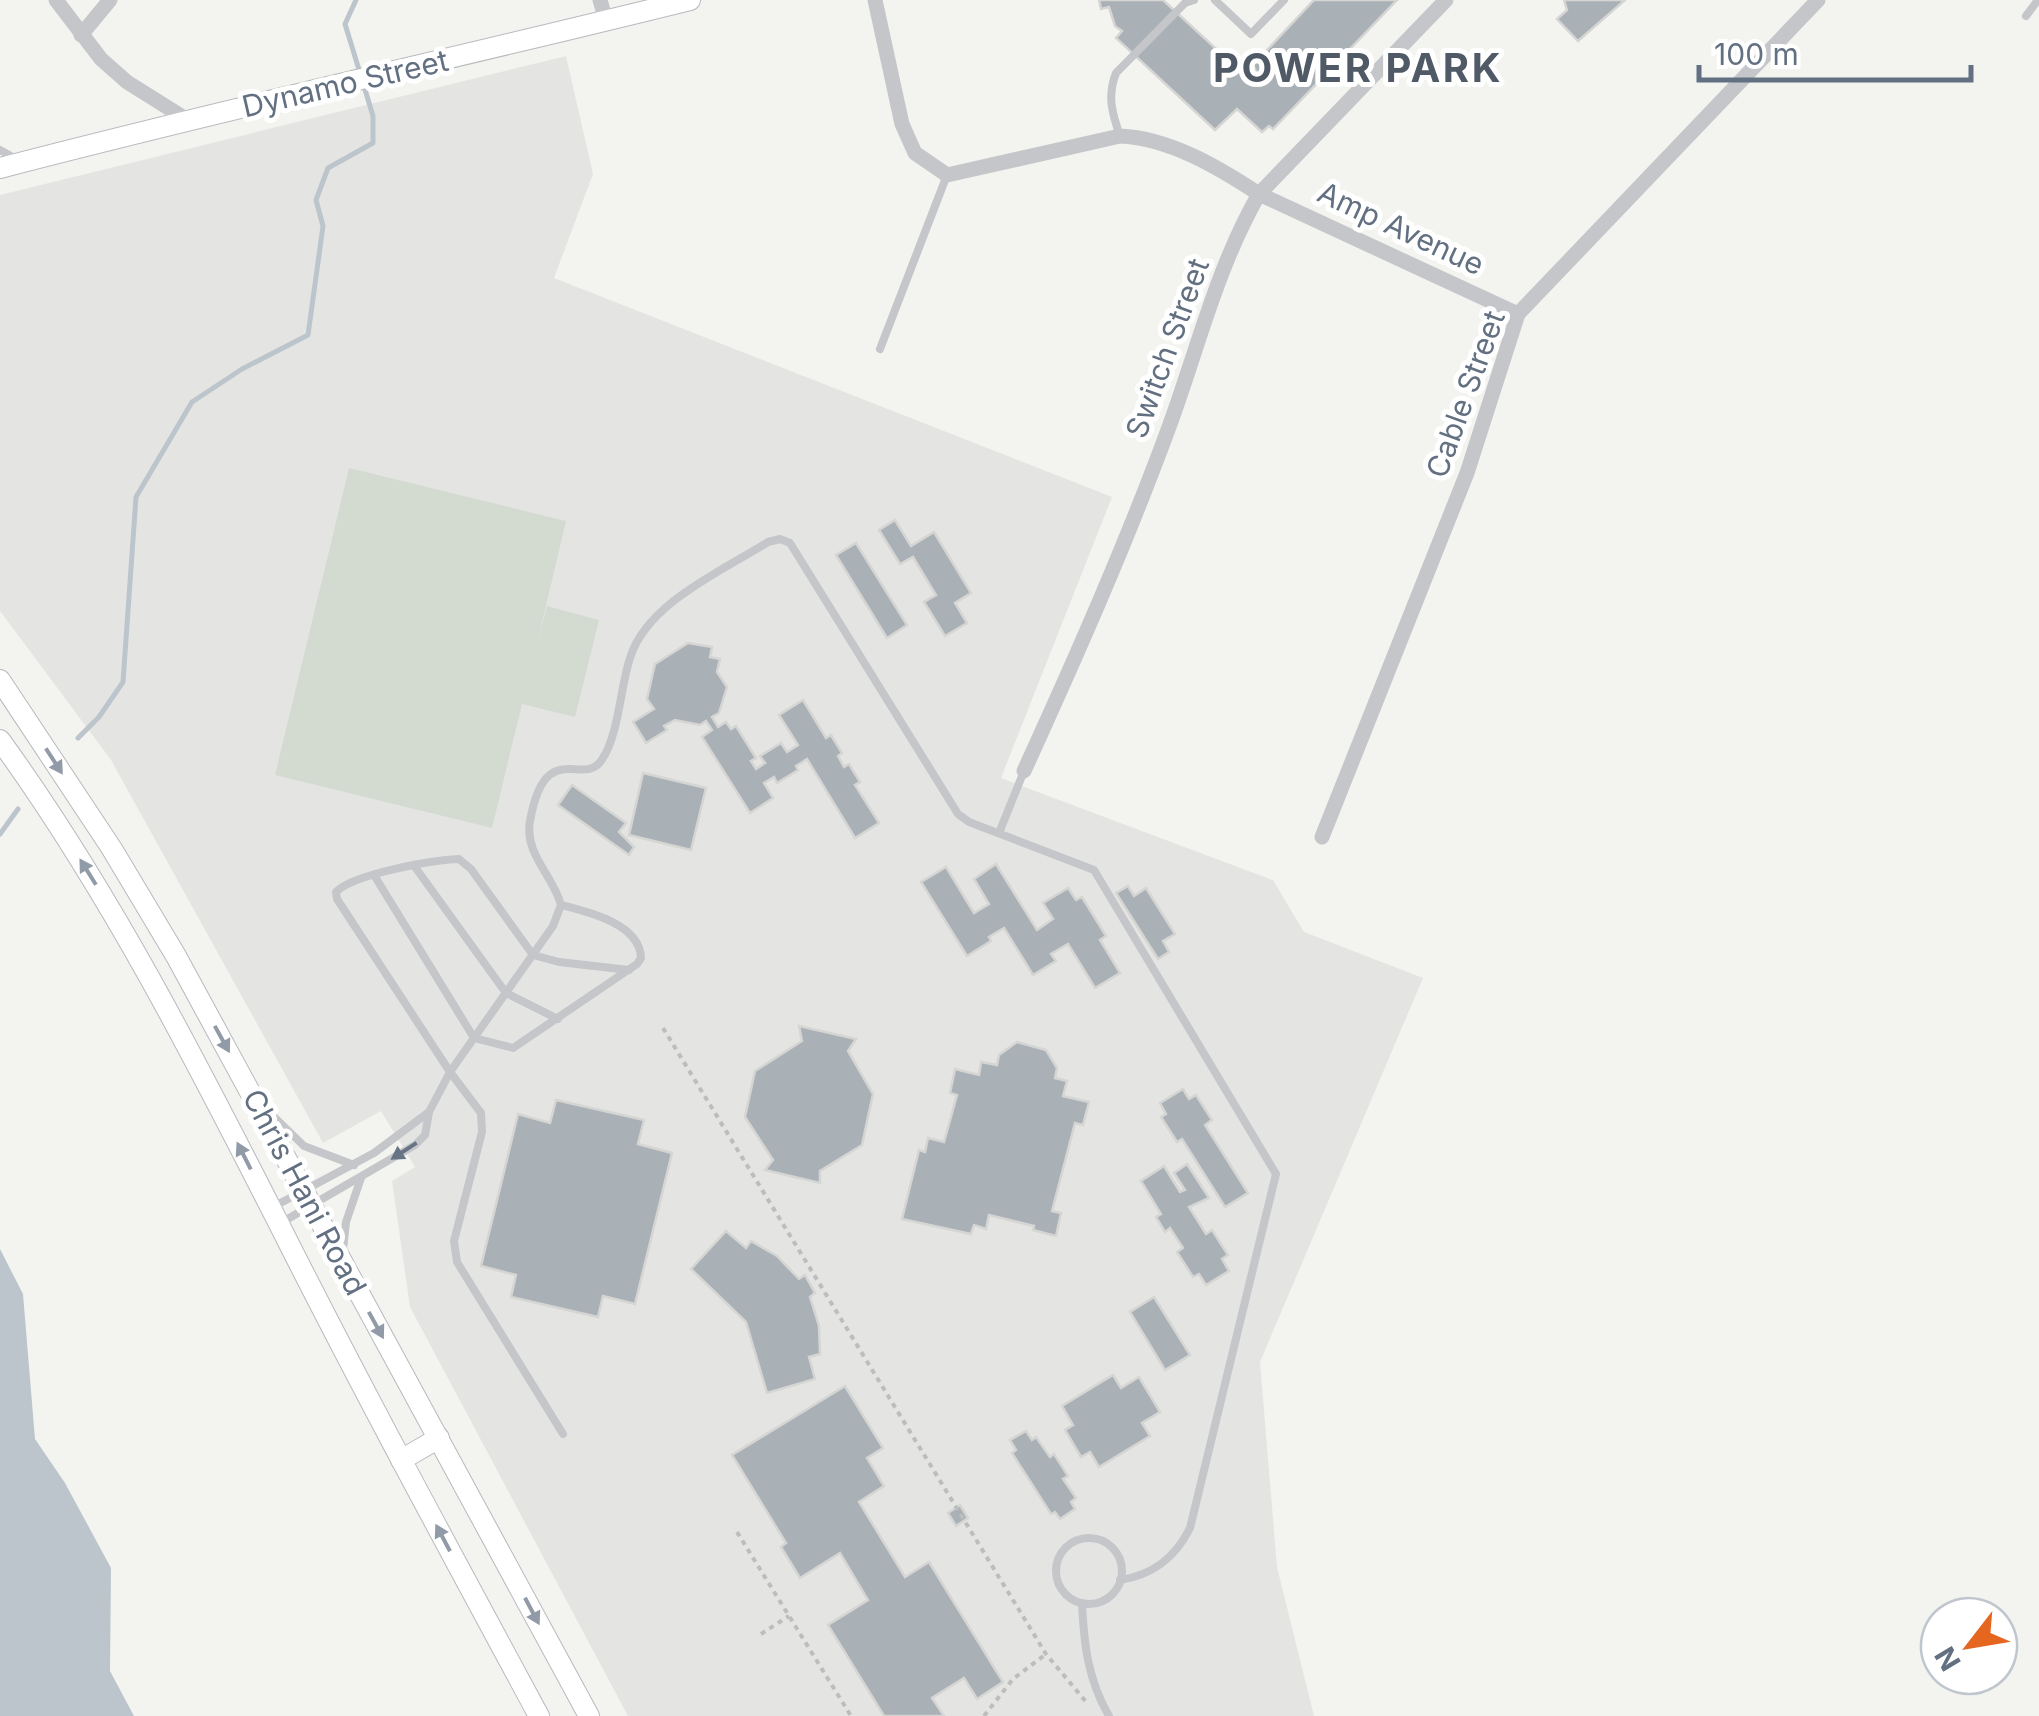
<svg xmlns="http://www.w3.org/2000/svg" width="2039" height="1716" font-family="Inter,sans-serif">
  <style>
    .built { fill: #e4e5e3 }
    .green { fill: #d3dbd1 }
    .water { fill: #bcc5cc }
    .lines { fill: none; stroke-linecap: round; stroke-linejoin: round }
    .stream { stroke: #bcc5cc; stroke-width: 5 }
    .building { fill: #a9b0b6; stroke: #d5d5d3; stroke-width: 2.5 }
    .secondary-casing { stroke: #b6b9be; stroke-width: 22 }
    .path { stroke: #bbbdbf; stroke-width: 4; stroke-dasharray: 5 5; stroke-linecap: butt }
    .lane { stroke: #c4c6ca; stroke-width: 8 }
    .street { stroke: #c4c6ca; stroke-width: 15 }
    .secondary { stroke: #fff; stroke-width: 20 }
    .oneway { fill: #919ba7 }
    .oneway2 { fill: #677485 }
    .labels { text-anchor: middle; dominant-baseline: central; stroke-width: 10; stroke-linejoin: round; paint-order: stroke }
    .street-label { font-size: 30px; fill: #627081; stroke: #fff }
    .district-label { font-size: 40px; font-weight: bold; letter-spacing: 2.5px; fill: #505a66; stroke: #fff }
  </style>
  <rect width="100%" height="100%" fill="#f3f4f0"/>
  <polygon class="built" points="566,56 593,174 554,278 1112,497 1001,778 1273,880 1304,932 1423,978 1260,1362 1277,1567 1314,1716 628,1716 410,1307 392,1181 415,1167 381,1111 323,1143 111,760 0,611 0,195"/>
  <polygon class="green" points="349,468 566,521 538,640 547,606 599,620 575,717 522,704 492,828 275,775"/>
  <polygon class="water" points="0,1249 23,1294 35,1439 65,1483 111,1568 110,1671 134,1716 0,1716"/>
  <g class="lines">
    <g class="stream">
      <polyline points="356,0 345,24 360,73"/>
      <polyline points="78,738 99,717 123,682 136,497 192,402 242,369 308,335 323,226 316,200 328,168 373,143 373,116 363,83"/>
      <polyline points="0,834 18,809"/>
    </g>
  </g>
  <g class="building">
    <polygon points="1099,0 1163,0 1251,81 1257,73 1253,65 1314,0 1397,0 1273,129 1269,126 1262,132 1237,109 1215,130 1116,38 1122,31 1115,26 1109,7 1101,9"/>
    <polygon points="1564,0 1625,0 1578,41 1557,19 1567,10"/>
    <polygon points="895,520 911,546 934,532 971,593 955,603 967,623 945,636 924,602 936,595 913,557 900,564 879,530"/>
    <polygon points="856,543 907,625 887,638 836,555"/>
    <polygon points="688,643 712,647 710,657 720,659 717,672 727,687 719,713 712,717 718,727 726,722 731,729 736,726 756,758 751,761 756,769 765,763 760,756 781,743 787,752 798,745 779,715 803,700 826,738 831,735 842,753 838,756 844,767 849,764 860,782 855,785 879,823 855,838 807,759 796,766 798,770 777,783 774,777 764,783 773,798 750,813 702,737 712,730 706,721 700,725 675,720 664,726 667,730 646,743 633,722 654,709 647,699 655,664"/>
    <polygon points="643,773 706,788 691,850 629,835"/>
    <polygon points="572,785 626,823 619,832 634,847 629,855 558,805"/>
    <polygon points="996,864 1037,930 1053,919 1043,903 1068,888 1076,900 1082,897 1106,936 1100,940 1120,973 1095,988 1068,944 1051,954 1056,961 1033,975 1004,928 989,937 991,941 967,956 921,882 946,867 974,913 989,904 974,879"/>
    <polygon points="1128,886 1134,896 1146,888 1175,934 1163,941 1169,952 1158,959 1116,893"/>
    <polygon points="799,1026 856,1039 848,1051 873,1094 862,1145 820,1171 820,1183 765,1170 773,1160 745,1117 755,1071 802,1041"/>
    <polygon points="1017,1042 1046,1050 1057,1068 1055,1078 1067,1081 1063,1096 1089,1102 1083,1125 1075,1123 1052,1211 1061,1213 1056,1236 1033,1230 1034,1226 989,1215 986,1229 974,1225 971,1234 902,1219 919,1150 925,1152 928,1138 944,1142 957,1095 950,1093 955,1069 979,1075 981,1062 997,1065 999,1055"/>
    <polygon points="1183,1089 1189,1099 1196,1095 1212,1120 1205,1125 1248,1193 1225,1207 1182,1139 1177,1142 1161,1117 1166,1114 1160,1103"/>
    <polygon points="556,1100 644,1120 638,1144 672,1153 635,1304 603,1296 598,1317 511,1297 516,1275 481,1266 518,1114 550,1123"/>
    <polygon points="1187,1164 1209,1198 1189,1207 1206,1234 1212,1230 1228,1255 1222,1259 1229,1271 1206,1285 1199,1274 1193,1277 1177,1252 1183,1248 1170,1228 1165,1232 1156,1217 1161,1214 1141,1181 1164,1166 1180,1192 1185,1190 1174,1173"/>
    <polygon points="726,1231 746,1248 751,1241 777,1256 799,1279 805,1275 815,1293 810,1297 819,1326 820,1354 809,1357 815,1379 767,1393 746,1322 691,1269"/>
    <polygon points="1154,1297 1190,1355 1165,1370 1130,1312"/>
    <polygon points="1113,1375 1121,1388 1139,1377 1160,1412 1142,1423 1150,1436 1099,1467 1090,1452 1081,1457 1065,1430 1073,1425 1062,1406"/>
    <polygon points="845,1386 883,1448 867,1458 884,1486 859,1502 905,1577 929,1562 1003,1682 977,1699 964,1678 932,1698 944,1716 884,1716 828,1625 868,1600 840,1553 800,1578 781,1547 786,1543 732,1455"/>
    <polygon points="1026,1431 1032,1440 1036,1437 1050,1457 1054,1454 1068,1476 1063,1479 1076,1498 1071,1502 1075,1509 1060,1519 1055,1512 1051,1514 1012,1453 1016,1450 1010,1440"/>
    <polygon points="960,1505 968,1518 956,1526 948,1513"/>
  </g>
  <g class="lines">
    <defs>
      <g id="secondary">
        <path d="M 0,168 C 229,108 460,57 690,0"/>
        <polyline points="0,680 112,849 176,956 589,1716"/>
        <path d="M 0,740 C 110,892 195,1059 280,1226 C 363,1391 451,1553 539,1716"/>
        <polyline points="401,1460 439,1438"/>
      </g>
    </defs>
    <use href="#secondary" class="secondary-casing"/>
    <g class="path">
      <polyline points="663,1028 1046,1654 1087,1703"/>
      <polyline points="737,1532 851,1716"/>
      <polyline points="761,1634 789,1616"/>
      <polyline points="984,1716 1013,1679 1046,1654"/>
    </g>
    <g class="lane">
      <polyline points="1215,0 1251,34 1284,0"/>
      <polyline points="2026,16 2038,0"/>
      <path d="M 1120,136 C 1112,113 1107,96 1116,73 L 1185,3 L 1194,0"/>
      <polyline points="0,150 18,160"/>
      <polyline points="880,349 947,175"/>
      <polyline points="999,833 1024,771"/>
      <polyline points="415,867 506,993 558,1019"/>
      <path d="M 374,875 L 474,1038 L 513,1048 L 637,964 L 641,958 C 640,924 589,912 561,905 C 553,875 524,854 530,821 C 545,737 583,787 601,761 C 619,736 620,688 630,658 C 647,603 722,571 768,542 L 780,539 L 790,543 L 958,814 L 969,822 L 1094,870 L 1276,1174 L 1190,1528 C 1175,1558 1153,1575 1120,1580"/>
      <polyline points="270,1113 304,1146 354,1165"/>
      <polyline points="273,1207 374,1153 429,1112 450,1072 553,926 561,905"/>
      <polyline points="279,1224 415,1145 425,1135 429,1112"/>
      <polyline points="343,1250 346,1222 361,1178"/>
      <path d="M 563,1434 L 457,1262 L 454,1241 L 482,1132 L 481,1113 L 450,1072 L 337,899 L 336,892 C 353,874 433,860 459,859 L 471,869 L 533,955 L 559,962 L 629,970"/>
      <circle cx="1089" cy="1571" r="33"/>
      <path d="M 1082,1603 C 1084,1645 1088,1680 1109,1716"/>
    </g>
    <g class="street">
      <polyline points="56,0 101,59 127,82 186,119"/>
      <polyline points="600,0 606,21"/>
      <path d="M 875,0 L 902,124 L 915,153 L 947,175 L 1120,136 C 1169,138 1218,167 1259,194 L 1518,314"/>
      <polyline points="81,35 110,0"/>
      <path d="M 1024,771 C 1076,657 1126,544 1169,427 C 1198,348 1217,267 1259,194 L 1446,0"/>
      <polyline points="1322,837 1467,473 1518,314 1818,0"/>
    </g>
    <use href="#secondary" class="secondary"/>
  </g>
  <defs><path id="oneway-solid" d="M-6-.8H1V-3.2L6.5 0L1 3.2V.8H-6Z" transform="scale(2.5)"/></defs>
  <g class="oneway">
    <use href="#oneway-solid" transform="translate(54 761) rotate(57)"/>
    <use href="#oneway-solid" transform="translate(88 872) rotate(-122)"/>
    <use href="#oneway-solid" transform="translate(222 1039) rotate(61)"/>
    <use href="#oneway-solid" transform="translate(244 1156) rotate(-117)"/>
    <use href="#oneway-solid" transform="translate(376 1325) rotate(61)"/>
    <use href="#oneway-solid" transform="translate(443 1538) rotate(-118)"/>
    <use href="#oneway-solid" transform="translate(532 1611) rotate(62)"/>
  </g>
  <use class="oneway2" href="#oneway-solid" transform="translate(404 1151) rotate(147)"/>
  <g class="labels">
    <g class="street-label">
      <text transform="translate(345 83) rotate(-13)">Dynamo Street</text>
      <text transform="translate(1401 228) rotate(25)">Amp Avenue</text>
      <text transform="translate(1167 348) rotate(-70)">Switch Street</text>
      <text transform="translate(1465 394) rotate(-70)">Cable Street</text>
      <text transform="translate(305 1192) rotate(62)">Chris Hani Road</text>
    </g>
    <g class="district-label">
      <text x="1358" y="67">POWER PARK</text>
    </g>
  </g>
  <g transform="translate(1969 1646) rotate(239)"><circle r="48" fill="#ffffff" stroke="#c0c6cd" stroke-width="2.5"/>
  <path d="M0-8L18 38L0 25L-18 38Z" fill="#e5661f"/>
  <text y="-15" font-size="28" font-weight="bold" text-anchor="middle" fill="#627081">N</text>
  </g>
  <path d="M1699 65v15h272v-15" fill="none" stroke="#627081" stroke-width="5"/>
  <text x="1714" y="65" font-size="30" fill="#627081" stroke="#ffffff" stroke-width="8" paint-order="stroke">100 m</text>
</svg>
